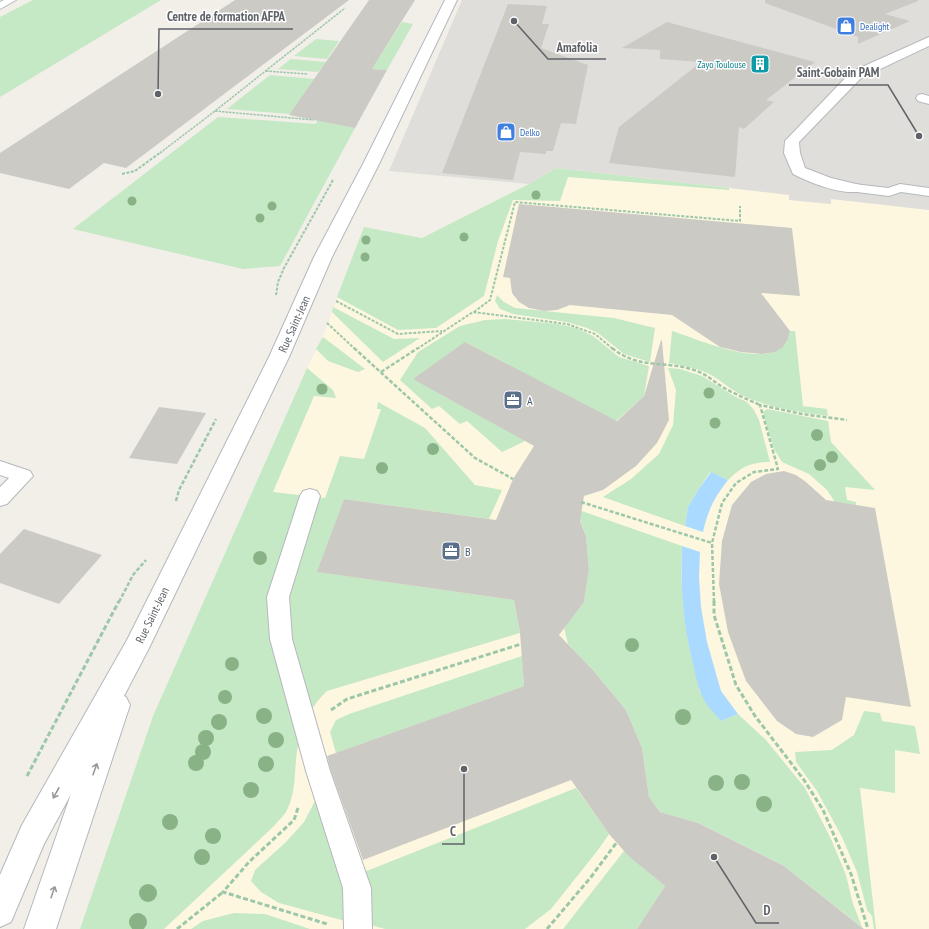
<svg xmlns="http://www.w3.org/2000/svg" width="929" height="929" font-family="'PT Sans Narrow',sans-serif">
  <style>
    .commercial { fill: #fef7e0 }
    .industrial { fill: #e0deda }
    .green { fill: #c5e8c5 }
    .water { fill: #aadaff }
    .building { fill: #cccac5 }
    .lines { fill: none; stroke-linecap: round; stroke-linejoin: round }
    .service-casing { stroke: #b5b8bc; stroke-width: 2 }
    .minor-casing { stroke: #b5b8bc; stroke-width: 2 }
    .tertiary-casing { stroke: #b5b8bc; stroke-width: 2 }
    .path-far3 { stroke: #9cc7a9; stroke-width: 1.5; stroke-dasharray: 2.5 1; stroke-linecap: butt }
    .path-far2 { stroke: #9cc7a9; stroke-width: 2; stroke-dasharray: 3 1.5; stroke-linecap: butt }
    .path-far1 { stroke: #9cc7a9; stroke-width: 2.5; stroke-dasharray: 4 2; stroke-linecap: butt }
    .path { stroke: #9cc7a9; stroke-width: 3; stroke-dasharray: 5 2.5; stroke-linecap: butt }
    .service { fill: #fff; fill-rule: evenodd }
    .minor { fill: #fff; fill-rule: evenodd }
    .tertiary { fill: #fff; fill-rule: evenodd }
    .tree { fill: #89b387 }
    .oneway { stroke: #979a9d }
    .labels { text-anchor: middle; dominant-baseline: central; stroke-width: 3; stroke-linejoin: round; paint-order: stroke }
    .far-shop-label { font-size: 10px; fill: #366cbe; stroke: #fff; text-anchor: start }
    .far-culture-label { font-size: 10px; fill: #0d838f; stroke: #fff; text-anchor: end }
    .street-label { font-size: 12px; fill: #5f6368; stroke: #fff }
    .service-label { font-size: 12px; fill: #4e5e75; stroke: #fff; text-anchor: start }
    .leader { fill: none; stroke: #5f6368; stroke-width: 1.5 }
    .callout-dot { fill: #5f6368; stroke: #fff; stroke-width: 1.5 }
    .callout-label { font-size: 13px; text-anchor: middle; font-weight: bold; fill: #5f6368; stroke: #fff; stroke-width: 3; stroke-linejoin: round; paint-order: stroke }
  </style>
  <rect width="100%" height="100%" fill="#f1efe8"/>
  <polygon class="commercial" points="556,168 790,195 790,200 831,204 830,199 929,210 929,929 80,929 153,716 307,368 323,337 364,227 422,238 529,184"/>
  <polygon class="industrial" points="462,0 929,0 929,210 831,199 831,204 789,200 789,195 556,168 529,184 389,171"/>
  <g class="green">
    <polygon points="33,0 161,0 0,97 0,17"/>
    <polygon points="402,22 413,24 387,70 372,69"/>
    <polygon points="316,39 339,41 327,59 294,56"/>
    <polygon points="291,59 326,62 318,72 278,69"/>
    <polygon points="270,75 314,79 290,114 227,109"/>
    <polygon points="218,117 316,124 317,120 355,128 280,266 243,269 73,229"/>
    <polygon points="556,168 729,188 729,190 568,177 560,201 513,200 498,241 484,296 436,328 398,330 337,297 364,227 422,238 529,184"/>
    <polygon points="497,295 504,302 515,308 614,318 655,328 650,362 624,354 598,333 587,328 567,322 513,314 500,309 495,301"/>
    <polygon points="333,307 394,339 420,338 383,362 332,312"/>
    <polygon points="506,319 558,324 576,328 593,336 619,357 649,366 644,396 616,421 465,342 525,441 502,452 467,421 460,424 439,406 432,409 400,380 418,352 460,326 485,320"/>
    <path d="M 672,331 C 698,339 758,367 782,347 C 787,343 789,337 790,331 L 795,331 L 803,406 L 827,409 L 828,416 C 799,412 770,408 744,396 C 732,391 723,382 713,376 C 699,368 684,366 669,363 Z"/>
    <polygon points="323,337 365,369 358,372 328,361 316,349"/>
    <path d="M 307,368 L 333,390 L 336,398 L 314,396 L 273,492 L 325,498 L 340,456 L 364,459 L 381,409 L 377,409 L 378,402 L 425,428 L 475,485 L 502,490 L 489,519 L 344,499 L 318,572 L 514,600 L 520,633 L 327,691 C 313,703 303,724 299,742 C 293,764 298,788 287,810 C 284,816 278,821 273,827 L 164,929 L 80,929 L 153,716 Z"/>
    <path d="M 668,368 L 680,369 L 702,376 L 734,396 L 747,402 L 754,410 L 759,420 L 770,462 C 751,462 742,466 728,480 L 710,472 L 698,490 L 688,507 L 685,526 L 603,497 L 631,479 L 659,454 L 673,425 L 676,390 Z"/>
    <polygon points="767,409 828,421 831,442 875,490 845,487 847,500 856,502 856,505 835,502 827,490 809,474 782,462 774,449 764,417 763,412"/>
    <polygon points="576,509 682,546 681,572 683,606 688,642 700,692 721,721 738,714 766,740 805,788 831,839 846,875 853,904 862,927 784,866 698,823 660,812 649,797 642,748 626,710 592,669 568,644 564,628 584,602 589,570 586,536"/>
    <polygon points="522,656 524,686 336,753 330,732 336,720 349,714"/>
    <polygon points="864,711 880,713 882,721 915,726 920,754 895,750 895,793 860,788 876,929 874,929 872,916 867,910 857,872 842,837 817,791 796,762 795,752 832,750 854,735"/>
    <polygon points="576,788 609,834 598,850 551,909 525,929 385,929 371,925 364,872"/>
    <polygon points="316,799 346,896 345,921 279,903 261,892 251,881 255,870 286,842 304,822"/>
    <polygon points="624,851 665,886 637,929 563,929"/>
    <polygon points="234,913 265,914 310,929 191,929 203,921"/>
  </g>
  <g class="water">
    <path d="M 711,472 L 728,480 C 714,498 708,510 703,532 L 685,526 L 688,507 L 698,490 Z"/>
    <path d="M 682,546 L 700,552 L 699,577 L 701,607 L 707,642 L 721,691 L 738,714 L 721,721 C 713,712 704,703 700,691 C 697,683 695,673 693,664 C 683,625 680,586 682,546 Z"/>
  </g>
  <g class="building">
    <polygon points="235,0 349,0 126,168 104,163 69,189 0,173 0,153"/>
    <polygon points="369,0 415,0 372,69 387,70 355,128 289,115"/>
    <polygon points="765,0 918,0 918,1 885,14 910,21 858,44 858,37 765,3"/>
    <polygon points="508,4 547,6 542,24 549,24 541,48 588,65 576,124 561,123 553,151 546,151 546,154 520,152 513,180 442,173"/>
    <polygon points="667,22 815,62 766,100 774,102 744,129 739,127 735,177 609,163 619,127 701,62 660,59 660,50 622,48"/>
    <polygon points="519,204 792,228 800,296 761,293 790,331 788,339 783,347 775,352 762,354 741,352 720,347 672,315 570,305 557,310 544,311 529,308 519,302 512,293 510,278 503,277"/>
    <polygon points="661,340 662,341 669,420 657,443 636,466 603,490 584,496 580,521 586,536 589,570 584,602 559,635 592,669 626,710 642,748 649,797 660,812 698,823 784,866 864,929 637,929 665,886 631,858 624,851 609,834 571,780 363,860 331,771 327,756 524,686 520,633 514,600 317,572 344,499 496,520 513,479 534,446 413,379 465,342 617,421 644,396"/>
    <polygon points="159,407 206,413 177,464 129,458"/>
    <polygon points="784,471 796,475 806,482 826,500 875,508 911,707 846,697 842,720 813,737 796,734 777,721 746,681 728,632 719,584 722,541 732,505 751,482 766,474"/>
    <polygon points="24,529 102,555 59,604 0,583 0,554"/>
  </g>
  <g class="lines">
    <defs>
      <g id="service">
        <polygon points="4,0 16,0 0,9 0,2"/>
        <polygon points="922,94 929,96 929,104 918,101 916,98 918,95"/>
        <polygon points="854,184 888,188 900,184 929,188 929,196 901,192 889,196 849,191 847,188 849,185"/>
        <polygon points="0,461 30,471 33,476 7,504 0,506 0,487 9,478 0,475"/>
        <polygon points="310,489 317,491 320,496 289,597 292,639 330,771 371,888 372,929 344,929 343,888 306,771 270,639 267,597 300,496 303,491"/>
      </g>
      <path id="minor" d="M 929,37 L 929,46 L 861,78 L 799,142 L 800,153 L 805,168 L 831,178 L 860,185 L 862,188 L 860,191 C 842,196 809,182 793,174 L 784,153 L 785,141 L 851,72 Z"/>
      <polygon id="tertiary" points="445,0 457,0 379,164 332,257 289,357 149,648 124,696 126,697 130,705 56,929 24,929 71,794 44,844 11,922 0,927 0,875 22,825 127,640 269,357 314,257 363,164"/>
    </defs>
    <use href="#service" class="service-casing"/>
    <use href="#minor" class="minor-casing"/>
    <use href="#tertiary" class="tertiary-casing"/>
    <g class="path-far3">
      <polyline points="266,71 308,74"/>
      <polyline points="215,111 314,120"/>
      <polyline points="160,153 215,111 345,8"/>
    </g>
    <g class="path-far2">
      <polyline points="122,174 135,171 161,152"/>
      <polyline points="276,295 278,282 284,268 333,180"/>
      <polyline points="336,301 398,334 442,331"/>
      <polyline points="474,312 490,300 515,202 740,221 740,206"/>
      <polyline points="327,323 355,349"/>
      <polyline points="417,349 473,312 567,324 595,334 613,349"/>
    </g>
    <g class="path-far1">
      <polyline points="354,348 475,458 513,479"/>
      <path d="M 612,348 C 639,370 665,360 694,370 C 707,374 715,383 726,389 C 737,395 749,400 760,405"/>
      <polyline points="381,372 418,348"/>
      <polyline points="176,501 179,490 216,419"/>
      <polyline points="581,502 712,543"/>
      <polyline points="119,602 133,575 146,560"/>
      <polyline points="714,602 712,543 722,503 736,483 754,472 778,469 760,405 802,414 847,420"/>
    </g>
    <g class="path">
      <polyline points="714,601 714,615 736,685 755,716 804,780 823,810 851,874 868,929"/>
      <polyline points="331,710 347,699 521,644"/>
      <polyline points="27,776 119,601"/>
      <polyline points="298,808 294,820 249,862 223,892 327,924"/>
      <polyline points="177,929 223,892"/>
      <polyline points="547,929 591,877 617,842"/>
    </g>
    <use href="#service" class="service"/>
    <use href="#minor" class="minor"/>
    <use href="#tertiary" class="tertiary"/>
  </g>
  <g class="tree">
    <circle cx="536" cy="195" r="4.5"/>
    <circle cx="132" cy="201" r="4.5"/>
    <circle cx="272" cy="206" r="4.5"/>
    <circle cx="260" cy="218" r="4.5"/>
    <circle cx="464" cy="237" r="4.5"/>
    <circle cx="366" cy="240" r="4.5"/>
    <circle cx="365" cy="257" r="4.5"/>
    <circle cx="322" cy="389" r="5.5"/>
    <circle cx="709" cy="393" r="5.5"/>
    <circle cx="715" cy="423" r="5.5"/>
    <circle cx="817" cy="435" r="6"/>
    <circle cx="433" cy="449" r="6"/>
    <circle cx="832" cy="457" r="6"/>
    <circle cx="820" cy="465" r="6"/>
    <circle cx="382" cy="468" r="6"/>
    <circle cx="260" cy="558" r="7"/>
    <circle cx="632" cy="645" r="7"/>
    <circle cx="232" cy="664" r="7"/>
    <circle cx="225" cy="697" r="7"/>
    <circle cx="264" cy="716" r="8"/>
    <circle cx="683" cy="717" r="8"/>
    <circle cx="219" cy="722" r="8"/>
    <circle cx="206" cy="738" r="8"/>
    <circle cx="276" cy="740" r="8"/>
    <circle cx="203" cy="752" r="8"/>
    <circle cx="196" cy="763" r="8"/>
    <circle cx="266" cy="764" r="8"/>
    <circle cx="742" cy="782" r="8"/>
    <circle cx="716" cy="783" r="8"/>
    <circle cx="251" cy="790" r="8"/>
    <circle cx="764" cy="804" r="8"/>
    <circle cx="170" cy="822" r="8"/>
    <circle cx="213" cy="836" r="8"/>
    <circle cx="202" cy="857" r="8"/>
    <circle cx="148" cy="893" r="9"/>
    <circle cx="138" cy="922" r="9"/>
  </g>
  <defs><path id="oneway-shaft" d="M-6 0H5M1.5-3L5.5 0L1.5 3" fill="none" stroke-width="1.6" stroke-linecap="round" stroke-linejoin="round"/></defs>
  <g class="oneway">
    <use href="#oneway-shaft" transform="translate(95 769) rotate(-71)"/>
    <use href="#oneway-shaft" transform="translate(56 793) rotate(119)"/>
    <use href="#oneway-shaft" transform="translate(53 892) rotate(-71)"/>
  </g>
  <defs>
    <symbol id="shop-square" viewBox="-11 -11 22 22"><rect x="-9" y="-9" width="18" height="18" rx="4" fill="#3f7fe0" stroke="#fff"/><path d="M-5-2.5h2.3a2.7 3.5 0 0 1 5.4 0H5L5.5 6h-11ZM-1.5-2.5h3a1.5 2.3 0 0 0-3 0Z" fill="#fff"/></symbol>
    <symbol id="building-square" viewBox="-11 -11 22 22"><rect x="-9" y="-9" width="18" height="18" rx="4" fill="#0f9aa8" stroke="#fff"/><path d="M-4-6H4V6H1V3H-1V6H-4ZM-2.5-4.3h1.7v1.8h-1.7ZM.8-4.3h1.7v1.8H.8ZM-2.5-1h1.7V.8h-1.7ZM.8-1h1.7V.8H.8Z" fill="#fff"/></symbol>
    <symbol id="office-square" viewBox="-11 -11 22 22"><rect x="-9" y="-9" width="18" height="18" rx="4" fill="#5c6f8a" stroke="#fff"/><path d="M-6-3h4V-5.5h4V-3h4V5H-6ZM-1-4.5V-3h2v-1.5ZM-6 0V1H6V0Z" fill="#fff"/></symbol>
  </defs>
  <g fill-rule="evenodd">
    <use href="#shop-square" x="835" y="15" width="22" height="22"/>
    <use href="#building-square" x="749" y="53" width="22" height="22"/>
    <use href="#shop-square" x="495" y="121" width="22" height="22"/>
    <use href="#office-square" x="502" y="389" width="22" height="22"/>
    <use href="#office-square" x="440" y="540" width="22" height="22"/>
  </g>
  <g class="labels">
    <g class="far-shop-label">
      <text x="860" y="26">Dealight</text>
      <text x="520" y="132">Delko</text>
    </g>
    <g class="far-culture-label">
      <text x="746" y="64">Zayo Toulouse</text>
    </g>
    <g class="street-label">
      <text transform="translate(294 324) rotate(-66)">Rue Saint-Jean</text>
      <text transform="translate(152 615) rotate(-64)">Rue Saint-Jean</text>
    </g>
    <g class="service-label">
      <text x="527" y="400">A</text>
      <text x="465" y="551">B</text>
    </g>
  </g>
  <path class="leader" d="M158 94L159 29H293M514 21L548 59H606M919 136L888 85H789M464 769L464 844H442M714 857L756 923H779"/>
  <g class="callout-dot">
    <circle cx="158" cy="94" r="4"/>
    <circle cx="514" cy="21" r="4"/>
    <circle cx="919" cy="136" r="4"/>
    <circle cx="464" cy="769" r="4"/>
    <circle cx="714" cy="857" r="4"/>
  </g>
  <g class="callout-label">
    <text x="226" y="21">Centre de formation AFPA</text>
    <text x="577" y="52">Amafolia</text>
    <text x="838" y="77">Saint-Gobain PAM</text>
    <text x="453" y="836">C</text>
    <text x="767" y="915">D</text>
  </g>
</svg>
